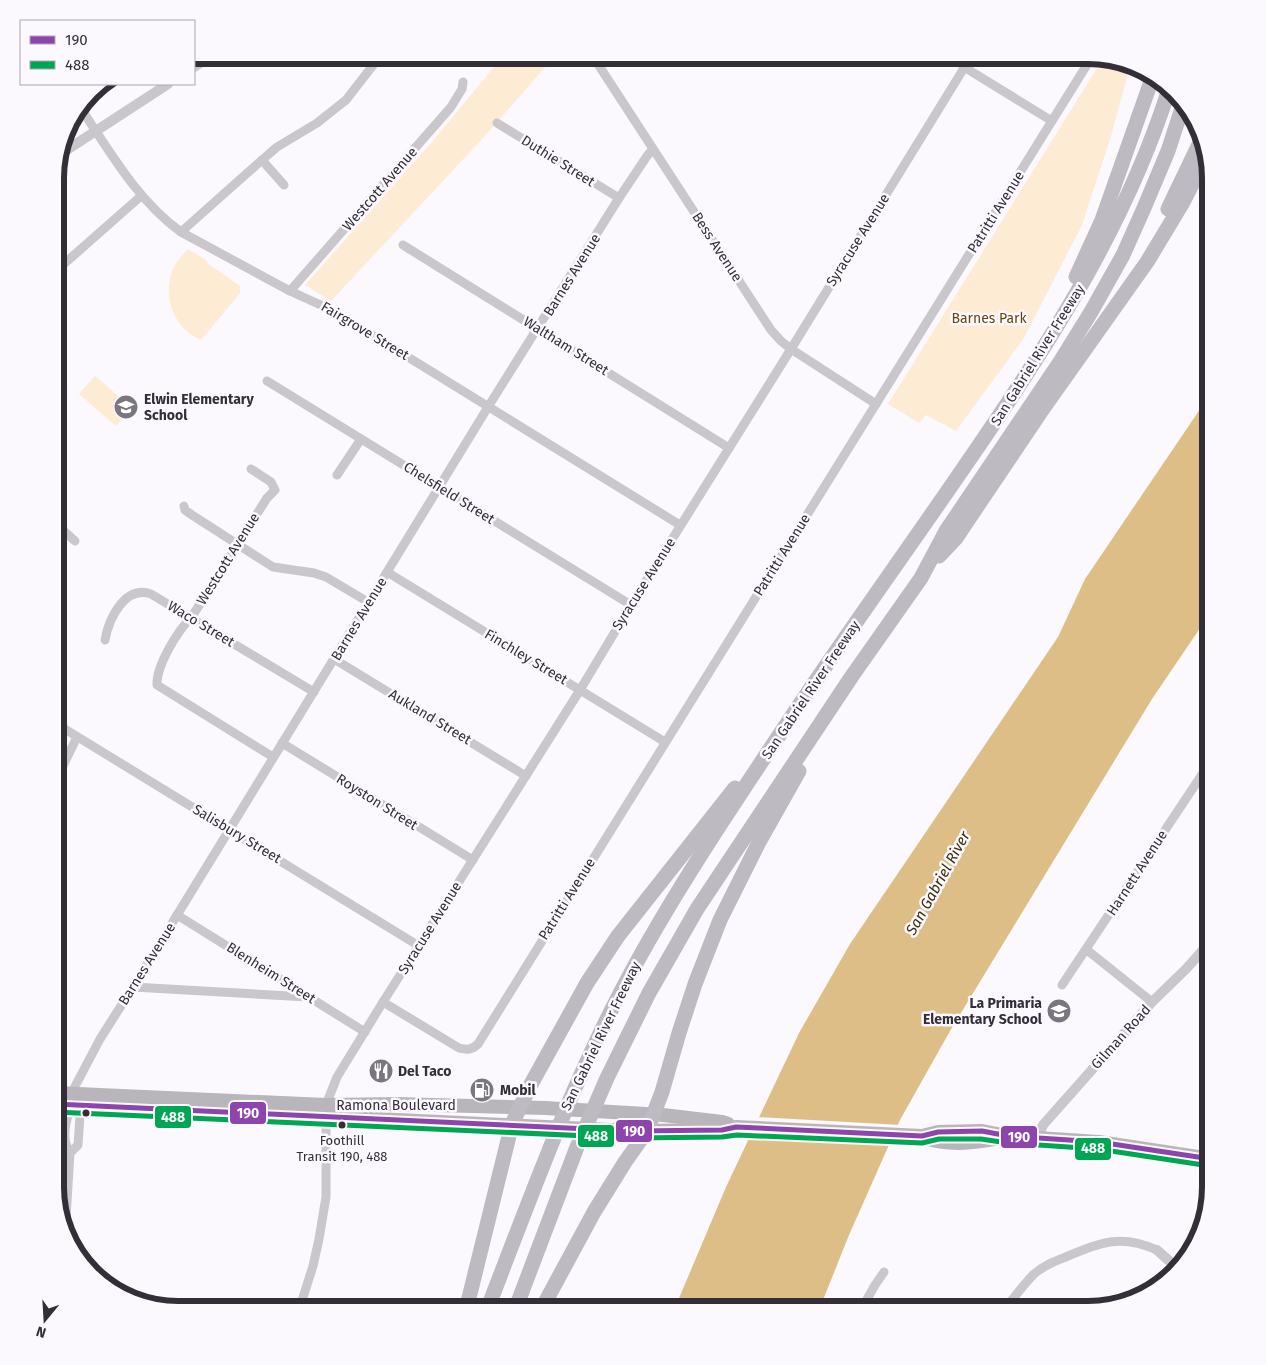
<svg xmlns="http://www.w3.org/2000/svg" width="1266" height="1365" font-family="'Fira Sans',sans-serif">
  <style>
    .green { fill: #fdebd3 }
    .water { fill: #debe87 }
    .pier { fill: #fbf9fd }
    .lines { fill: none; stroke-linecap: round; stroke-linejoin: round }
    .minor { stroke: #c9c7cb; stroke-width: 9 }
    .tertiary { stroke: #c9c7cb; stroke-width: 10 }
    .primary { stroke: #b9b6bb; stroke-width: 14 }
    .motorway { stroke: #bebac1; stroke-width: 15 }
    .bus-1-casing { stroke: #fbf8fe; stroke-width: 9 }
    .bus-2-casing { stroke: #fbf8fe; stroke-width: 9 }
    .bus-1 { stroke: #8e44ad; stroke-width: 5 }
    .bus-2 { stroke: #00a651; stroke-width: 5 }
    .bus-dot { fill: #342e39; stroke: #fbf8fe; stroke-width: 2 }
    .labels { text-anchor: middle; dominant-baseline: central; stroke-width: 5; stroke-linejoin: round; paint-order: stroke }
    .bus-label { font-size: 13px; fill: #342e39; stroke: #fbf8fe }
    .street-label { font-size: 14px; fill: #342e39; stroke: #fbf8fe }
    .park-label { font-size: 14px; fill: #664705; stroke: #fbf8fe }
    .poi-label { font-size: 14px; font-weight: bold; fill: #342e39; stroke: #fbf8fe; text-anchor: start }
    .water-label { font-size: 15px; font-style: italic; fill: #3f2c09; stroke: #fbf8fe }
    .rim { fill: none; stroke: #342e39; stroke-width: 6 }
    .line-badge { stroke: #fbf8fe; stroke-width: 2 }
    .badge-label { font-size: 14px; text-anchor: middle; font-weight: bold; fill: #fff }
  </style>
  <rect width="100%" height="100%" fill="#fbf9fd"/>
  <g class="green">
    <polygon points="504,55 556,55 483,138 331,301 305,285 432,142"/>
    <polygon points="1104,57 1129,64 1129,70 1111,136 1082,225 1024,338 956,431 926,415 919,423 888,404"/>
    <path d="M 188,249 L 206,260 L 208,264 L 240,286 L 240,293 L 201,340 C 173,328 161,295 174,267 C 177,260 183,255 188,249 Z"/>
    <polygon points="95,376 132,408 116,426 79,394"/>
  </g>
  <polygon class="water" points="1211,393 1211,612 1152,699 950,1031 900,1120 849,1235 819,1310 674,1310 726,1187 799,1033 850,944 1058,637 1085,579"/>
  <polygon class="pier" points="756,1117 901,1125 892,1144 747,1137"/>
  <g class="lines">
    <g class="minor">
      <polyline points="592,55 771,330 781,341 791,349 876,404"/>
      <polyline points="953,55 964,67 1052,121"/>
      <path d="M 80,107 C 110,152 137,200 181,232 L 290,291 L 325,307 L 343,317 L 680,525"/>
      <polyline points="497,123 619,198"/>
      <polyline points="262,160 284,185"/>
      <polyline points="181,232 262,160 277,147 317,123 346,100 381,55"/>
      <polyline points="403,245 729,448"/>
      <polyline points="56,271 141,196"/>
      <polyline points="290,291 451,107 462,89 463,82"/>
      <polyline points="267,381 631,605"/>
      <path d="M 251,469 L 271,482 L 275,490 L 267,498 L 191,618 C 178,630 156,666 157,685 L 273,757"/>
      <polyline points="337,475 361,439"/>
      <polyline points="184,506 185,510 192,515 273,567 314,573 326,577 368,602"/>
      <polyline points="55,523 75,541"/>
      <polyline points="387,572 665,742"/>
      <path d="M 105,640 C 109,618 125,585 151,594 L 314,692"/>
      <polyline points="334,659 526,776"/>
      <polyline points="55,723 419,946"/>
      <polyline points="282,743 473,860"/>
      <polyline points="1202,775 1211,781"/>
      <polyline points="55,782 77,737"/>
      <polyline points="177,915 365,1032"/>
      <polyline points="1087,950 1152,1002"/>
      <polyline points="1062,985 1211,761"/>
      <polyline points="133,987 307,997"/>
      <path d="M 383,1002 L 459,1048 C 467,1050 472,1050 478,1044 L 1093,55"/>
      <path d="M 70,1153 C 61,1139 65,1119 73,1105"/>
      <polyline points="65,1234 70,1153 78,1145 80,1116 73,1105 71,1094 100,1039 133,987 488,407 619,198 647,156 653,149"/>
      <polyline points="299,1310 313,1266 319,1239 326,1197 326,1105 337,1077 383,1002 580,690 631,605 791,349 972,55"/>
      <polyline points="861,1310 875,1285 884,1272"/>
      <path d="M 1004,1310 C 1014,1298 1023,1285 1034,1274 C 1044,1265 1056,1261 1068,1256 C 1102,1242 1121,1234 1157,1250"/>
    </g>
    <g class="tertiary">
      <polyline points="194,67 212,55"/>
      <polyline points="59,155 168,84"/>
      <polyline points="1038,1138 1043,1125 1152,1002 1186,969 1211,941"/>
      <polyline points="1157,1250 1177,1268"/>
    </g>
    <g class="primary">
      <polyline points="55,1093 326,1105 396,1104 545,1108 663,1115 722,1122 728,1124"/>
      <polyline points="55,1104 633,1131 722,1130 736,1127 922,1136 938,1132 982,1131 1008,1136 1099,1142 1211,1159"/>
      <path d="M 925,1138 C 948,1146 976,1143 1000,1138"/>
    </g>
    <g class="motorway">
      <polyline points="1168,209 1203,136"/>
      <polyline points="1076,277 1102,220 1153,76"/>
      <polyline points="939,556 956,538 1040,413 1147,262 1182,204 1207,155"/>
      <polyline points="466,1310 512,1124 530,1086 587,983 618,936 735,788"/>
      <path d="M 487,1310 C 532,1194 574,1076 634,967 C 684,876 743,790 800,704 C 855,622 913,542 969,460 C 1049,344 1126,225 1169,89"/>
      <polyline points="515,1310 577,1147 607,1078 649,993 697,909 852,676 921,578 946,531 1060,362 1091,312 1123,255 1144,208 1168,151 1184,102"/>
      <polyline points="541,1310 594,1212 625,1162 647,1131 662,1092 679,1033 695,984 720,920 759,842 799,771"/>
    </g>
    <defs>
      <polyline id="bus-1" points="55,1104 633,1131 722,1130 736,1127 922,1136 938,1132 982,1131 1008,1136 1099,1142 1211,1159"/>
      <polyline id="bus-2" points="55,1112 633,1138 722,1137 737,1135 922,1143 939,1139 981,1139 1008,1143 1098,1149 1210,1166"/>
    </defs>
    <use href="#bus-1" class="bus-1-casing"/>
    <use href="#bus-2" class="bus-2-casing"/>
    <use href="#bus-1" class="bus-1"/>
    <use href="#bus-2" class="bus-2"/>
  </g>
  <defs>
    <symbol id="school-disc" viewBox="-11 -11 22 22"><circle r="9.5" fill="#7a757e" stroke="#fbf8fe"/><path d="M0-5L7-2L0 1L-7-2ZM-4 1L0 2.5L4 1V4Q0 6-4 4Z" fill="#fff"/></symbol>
    <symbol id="restaurant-disc" viewBox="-11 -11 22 22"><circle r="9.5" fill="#7a757e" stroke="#fbf8fe"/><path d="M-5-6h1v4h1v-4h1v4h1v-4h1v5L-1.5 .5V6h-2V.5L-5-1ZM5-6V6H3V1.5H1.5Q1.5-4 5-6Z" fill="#fff"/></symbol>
    <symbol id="fuel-disc" viewBox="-11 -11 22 22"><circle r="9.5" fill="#7a757e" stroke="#fbf8fe"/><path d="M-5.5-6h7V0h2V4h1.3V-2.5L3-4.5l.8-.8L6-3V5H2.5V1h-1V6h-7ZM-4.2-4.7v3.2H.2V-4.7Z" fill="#fff"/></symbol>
  </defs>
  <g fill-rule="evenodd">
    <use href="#school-disc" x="112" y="393" width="28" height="28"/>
    <use href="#school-disc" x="1045" y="997" width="28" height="28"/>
    <use href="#restaurant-disc" x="367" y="1057" width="28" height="28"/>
    <use href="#fuel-disc" x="468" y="1076" width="28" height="28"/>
  </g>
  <g class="bus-dot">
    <circle cx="86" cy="1113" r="4.5"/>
    <circle cx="342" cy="1125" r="4.5"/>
  </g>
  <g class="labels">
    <g class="bus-label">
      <text x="342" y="1140">Foothill<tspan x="342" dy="16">Transit 190, 488</tspan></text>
    </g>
    <g class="street-label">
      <text transform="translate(558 161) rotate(32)">Duthie Street</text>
      <text transform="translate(380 189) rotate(-49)">Westcott Avenue</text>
      <text transform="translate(996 212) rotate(-58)">Patritti Avenue</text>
      <text transform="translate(858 240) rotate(-58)">Syracuse Avenue</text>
      <text transform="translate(717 247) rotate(57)">Bess Avenue</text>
      <text transform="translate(572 275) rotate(-58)">Barnes Avenue</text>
      <text transform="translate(365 331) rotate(31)">Fairgrove Street</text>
      <text transform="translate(566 346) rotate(32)">Waltham Street</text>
      <text transform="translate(1038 355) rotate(-58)">San Gabriel River Freeway</text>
      <text transform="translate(449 493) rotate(32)">Chelsfield Street</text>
      <text transform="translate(782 555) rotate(-58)">Patritti Avenue</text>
      <text transform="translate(228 559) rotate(-58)">Westcott Avenue</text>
      <text transform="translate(644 584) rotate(-58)">Syracuse Avenue</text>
      <text transform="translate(359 619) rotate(-59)">Barnes Avenue</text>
      <text transform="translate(201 624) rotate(31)">Waco Street</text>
      <text transform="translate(526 657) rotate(31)">Finchley Street</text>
      <text transform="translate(811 690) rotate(-56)">San Gabriel River Freeway</text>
      <text transform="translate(430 717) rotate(31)">Aukland Street</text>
      <text transform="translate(377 802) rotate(32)">Royston Street</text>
      <text transform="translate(237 834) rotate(31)">Salisbury Street</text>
      <text transform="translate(1137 873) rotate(-57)">Harnett Avenue</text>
      <text transform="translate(567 899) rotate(-58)">Patritti Avenue</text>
      <text transform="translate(430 928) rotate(-58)">Syracuse Avenue</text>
      <text transform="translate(147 964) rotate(-58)">Barnes Avenue</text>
      <text transform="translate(271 973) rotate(32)">Blenheim Street</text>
      <text transform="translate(601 1036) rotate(-64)">San Gabriel River Freeway</text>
      <text transform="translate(1121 1037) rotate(-48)">Gilman Road</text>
      <text x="396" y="1105">Ramona Boulevard</text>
    </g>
    <g class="park-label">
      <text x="989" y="318">Barnes Park</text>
    </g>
    <g class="poi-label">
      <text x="144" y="399">Elwin Elementary<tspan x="144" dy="16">School</tspan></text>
      <text x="1042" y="1003" text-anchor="end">La Primaria<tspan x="1042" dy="16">Elementary School</tspan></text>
      <text x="398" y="1071">Del Taco</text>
      <text x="500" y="1090">Mobil</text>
    </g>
    <g class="water-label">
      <text transform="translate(938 883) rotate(-61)">San Gabriel River</text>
    </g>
  </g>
  <path d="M0 0H1266V1365H0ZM178 64H1088A114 114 0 0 1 1202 178V1187A114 114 0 0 1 1088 1301H178A114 114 0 0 1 64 1187V178A114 114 0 0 1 178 64Z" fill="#fbf8fe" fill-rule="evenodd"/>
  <path class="rim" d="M178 64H1088A114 114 0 0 1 1202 178V1187A114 114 0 0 1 1088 1301H178A114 114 0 0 1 64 1187V178A114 114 0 0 1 178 64Z"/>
  <g class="line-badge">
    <rect x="229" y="1101" width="38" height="24" rx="5" fill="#8e44ad"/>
    <rect x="154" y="1105" width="38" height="24" rx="5" fill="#00a651"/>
    <rect x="615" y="1119" width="38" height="24" rx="5" fill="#8e44ad"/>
    <rect x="577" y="1124" width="38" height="24" rx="5" fill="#00a651"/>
    <rect x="1000" y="1125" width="38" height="24" rx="5" fill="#8e44ad"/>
    <rect x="1074" y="1137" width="38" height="24" rx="5" fill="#00a651"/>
  </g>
  <g class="badge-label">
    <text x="248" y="1118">190</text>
    <text x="173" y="1122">488</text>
    <text x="634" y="1136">190</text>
    <text x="596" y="1141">488</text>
    <text x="1019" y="1142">190</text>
    <text x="1093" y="1153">488</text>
  </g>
  <rect x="20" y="20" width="175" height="65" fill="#fbf8fe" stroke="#aba7af"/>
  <rect x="30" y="36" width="25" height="8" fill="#8e44ad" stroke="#aba7af"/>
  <text x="65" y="45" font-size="15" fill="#342e39">190</text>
  <rect x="30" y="61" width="25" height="8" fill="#00a651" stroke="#aba7af"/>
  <text x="65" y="70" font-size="15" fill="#342e39">488</text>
  <g transform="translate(45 1320) rotate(198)" stroke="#fbf8fe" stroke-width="4" paint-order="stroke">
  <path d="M0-4L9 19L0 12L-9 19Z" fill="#342e39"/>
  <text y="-8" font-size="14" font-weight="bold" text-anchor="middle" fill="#342e39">N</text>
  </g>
</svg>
